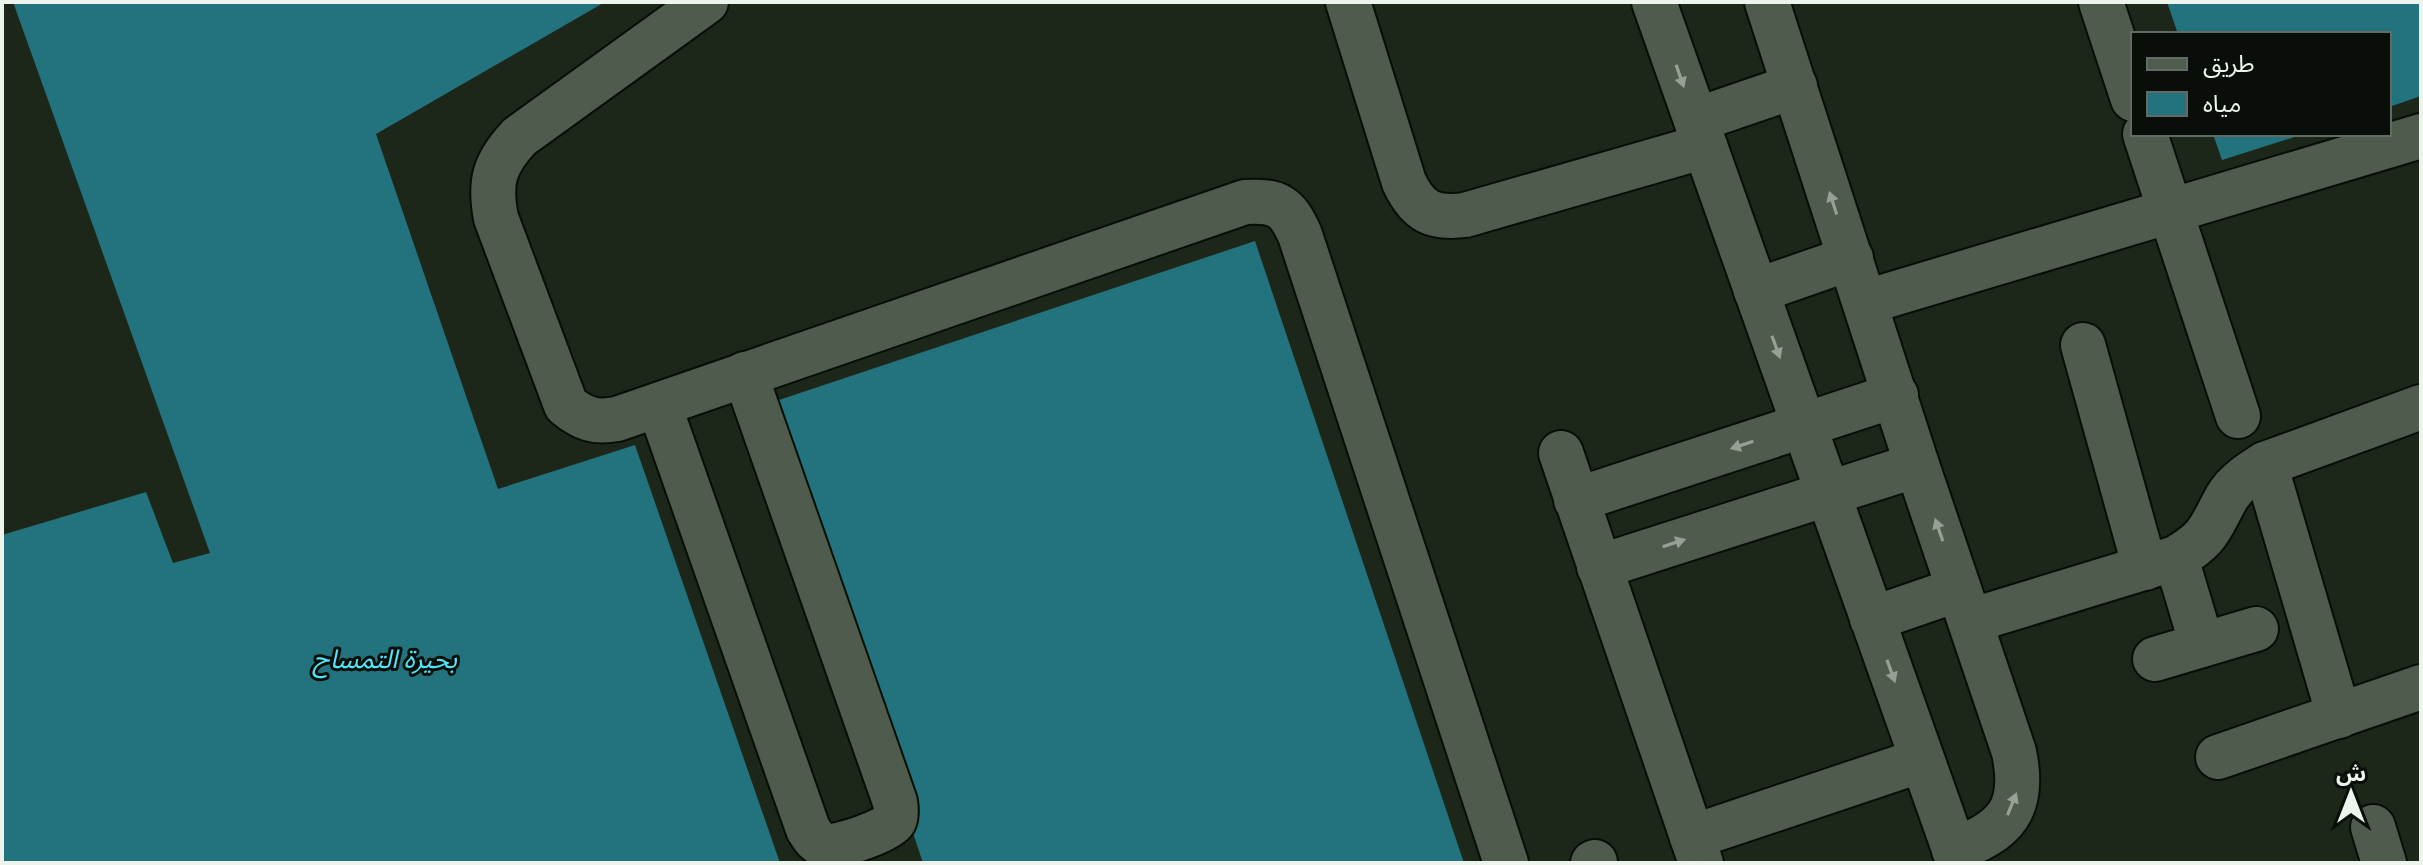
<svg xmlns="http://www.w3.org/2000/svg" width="2423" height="865" font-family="'Space Grotesk','Noto Sans Arabic',sans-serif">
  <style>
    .water { fill: #22737e }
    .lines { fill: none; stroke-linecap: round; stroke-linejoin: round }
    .minor-casing { stroke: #060f05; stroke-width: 48 }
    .minor { stroke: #4f5b4c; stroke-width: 44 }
    .oneway { fill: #96a094 }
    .labels { text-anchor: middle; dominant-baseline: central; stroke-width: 6; stroke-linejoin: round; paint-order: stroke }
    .water-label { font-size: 26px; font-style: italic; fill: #50e5fa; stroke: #090e09 }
  </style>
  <rect width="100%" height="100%" fill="#1c271a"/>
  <g class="water">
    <polygon points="13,2 605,2 376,134 498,489 635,445 780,863 2,863 2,535 146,492 173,563 210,553"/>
    <polygon points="2167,2 2421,2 2421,96 2389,107 2389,34 2178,34"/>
    <polygon points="2213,134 2304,134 2222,160"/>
    <polygon points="1255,241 1464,863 923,863 770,403"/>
  </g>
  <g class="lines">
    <defs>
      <g id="minor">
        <path d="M 706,2 L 519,137 C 494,164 489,182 496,218 L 566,405 C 583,419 595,423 617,419 L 1245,202 C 1278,200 1287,206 1300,235 L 1506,863"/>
        <path d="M 1348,2 L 1404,182 C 1418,212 1433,219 1465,215 L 1705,146"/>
        <polyline points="1654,2 1959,863"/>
        <path d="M 1767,2 L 1917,465 L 2014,752 C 2026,809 2006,831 1954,850"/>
        <polyline points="2101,2 2133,99"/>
        <polyline points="1696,120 1795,86"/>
        <polyline points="2145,134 2238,416"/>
        <polyline points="1756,291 1851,258"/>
        <polyline points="1866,302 2421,136"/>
        <polyline points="2083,345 2145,568"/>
        <path d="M 659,405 L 808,829 C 813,837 817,844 827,846 C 838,848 889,830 894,821 C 897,815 896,808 895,802 L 745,374"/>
        <polyline points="1561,453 1701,863"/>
        <polyline points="2265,464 2339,716"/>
        <polyline points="1576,500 1896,395"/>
        <polyline points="2176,558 2202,645"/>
        <polyline points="1599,567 1917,465"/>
        <polyline points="1872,619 1959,589"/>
        <path d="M 1970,621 L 2176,558 C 2211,537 2209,529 2227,497 C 2236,482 2251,473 2265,464 L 2421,407"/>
        <polyline points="2155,659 2256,629"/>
        <polyline points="2218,757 2421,687"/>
        <polyline points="2373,827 2384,863"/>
        <polyline points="1692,837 1922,760"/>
        <polyline points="1593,863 1595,862"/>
      </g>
    </defs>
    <use href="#minor" class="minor-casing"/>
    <use href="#minor" class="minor"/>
  </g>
  <defs><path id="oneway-solid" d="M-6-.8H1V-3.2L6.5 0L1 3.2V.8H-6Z" transform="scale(2)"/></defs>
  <g class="oneway">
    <use href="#oneway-solid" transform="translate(1680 76) rotate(71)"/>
    <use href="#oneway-solid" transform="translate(1833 203) rotate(-108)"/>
    <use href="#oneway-solid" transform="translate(1776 347) rotate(70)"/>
    <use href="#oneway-solid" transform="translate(1742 445) rotate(162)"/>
    <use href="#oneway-solid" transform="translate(1939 530) rotate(-109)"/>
    <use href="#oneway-solid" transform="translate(1674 543) rotate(-18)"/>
    <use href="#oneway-solid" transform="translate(1891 671) rotate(70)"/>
    <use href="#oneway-solid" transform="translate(2012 804) rotate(-68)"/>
  </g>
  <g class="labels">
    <g class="water-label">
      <text x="385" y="659">بحيرة التمساح</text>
    </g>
  </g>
  <rect width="2423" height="865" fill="none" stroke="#edf4ec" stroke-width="8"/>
  <rect x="2131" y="32" width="260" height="104" fill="#090e09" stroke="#646a64" stroke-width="2"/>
  <rect x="2147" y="58" width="40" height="12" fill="#4f5b4c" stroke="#646a64" stroke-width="2"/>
  <text x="2203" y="72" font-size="24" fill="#edf4ec">طريق</text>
  <rect x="2147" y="92" width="40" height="24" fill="#22737e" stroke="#646a64" stroke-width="2"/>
  <text x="2203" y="112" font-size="24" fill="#edf4ec">مياه</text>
  <g transform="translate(2351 793)" stroke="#090e09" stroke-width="6" paint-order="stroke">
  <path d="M0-6L14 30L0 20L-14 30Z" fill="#edf4ec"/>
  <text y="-12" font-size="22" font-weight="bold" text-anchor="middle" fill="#edf4ec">ش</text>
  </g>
</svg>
